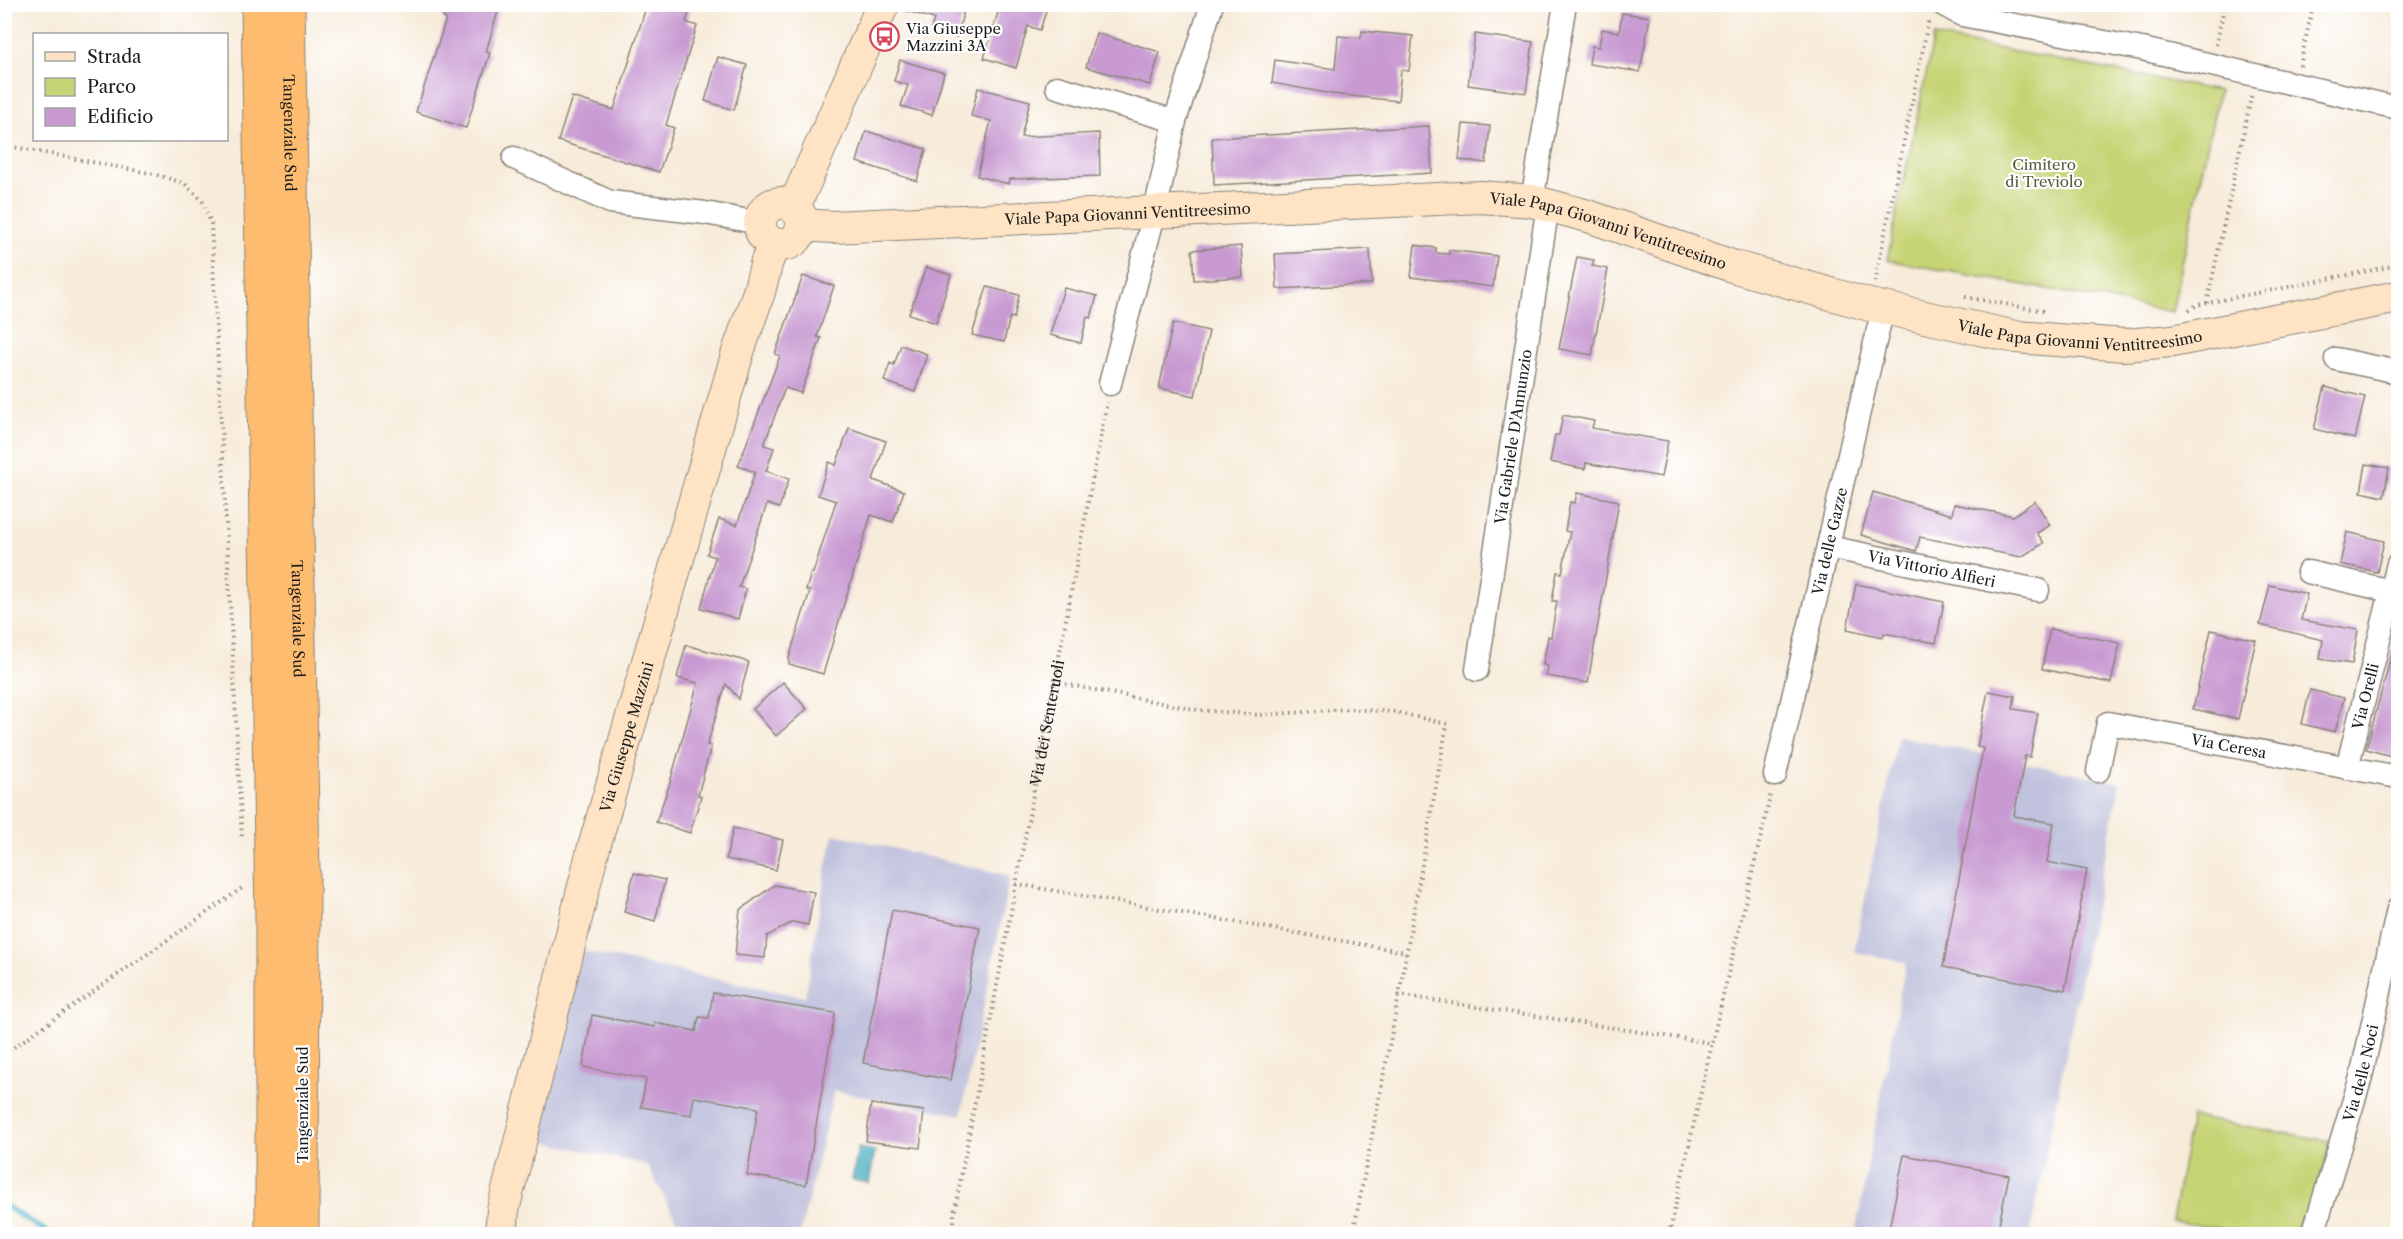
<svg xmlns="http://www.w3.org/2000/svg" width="2403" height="1239" font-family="'Libre Caslon Text',serif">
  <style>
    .industrial { fill: #c1c2dd }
    .green { fill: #c7d476; stroke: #727849; stroke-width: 1.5 }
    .water { fill: #40aac0; stroke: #2e636e; stroke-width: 1.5 }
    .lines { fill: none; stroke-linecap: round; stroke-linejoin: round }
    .stream { stroke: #40aac0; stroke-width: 6 }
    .building { fill: #c89ad1 }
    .street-casing { stroke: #8a847a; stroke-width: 25 }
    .secondary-casing { stroke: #8a847a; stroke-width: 34 }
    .highway-casing { stroke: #8a847a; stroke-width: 35 }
    .path { stroke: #8a847a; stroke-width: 4; stroke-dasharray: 1.5 4.5; stroke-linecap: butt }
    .street { stroke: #fff; stroke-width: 22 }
    .secondary { stroke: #fee4c5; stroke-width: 32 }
    .highway { stroke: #fdbc6f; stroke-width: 33 }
    .labels { text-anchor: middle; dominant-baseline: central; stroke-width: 4.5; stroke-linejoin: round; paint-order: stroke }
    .poi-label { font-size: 15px; fill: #1c1c1c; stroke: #fff; text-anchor: start }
    .street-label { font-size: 15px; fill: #1c1c1c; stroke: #fff }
    .park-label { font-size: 15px; fill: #585c3c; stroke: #fff }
  </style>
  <rect width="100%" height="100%" fill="#fff"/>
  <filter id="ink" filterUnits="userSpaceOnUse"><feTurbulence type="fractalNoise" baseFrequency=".0167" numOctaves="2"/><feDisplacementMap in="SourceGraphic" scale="12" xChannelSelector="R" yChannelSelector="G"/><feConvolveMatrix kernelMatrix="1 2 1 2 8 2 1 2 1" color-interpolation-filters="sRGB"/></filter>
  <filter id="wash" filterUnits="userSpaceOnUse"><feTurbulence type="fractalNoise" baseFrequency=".008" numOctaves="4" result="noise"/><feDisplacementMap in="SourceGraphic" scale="24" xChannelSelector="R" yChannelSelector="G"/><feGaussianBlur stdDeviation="1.35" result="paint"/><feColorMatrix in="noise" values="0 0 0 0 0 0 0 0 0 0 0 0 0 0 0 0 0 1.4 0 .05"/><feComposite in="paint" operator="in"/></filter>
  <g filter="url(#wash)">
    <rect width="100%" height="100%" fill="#f7ebd9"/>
    <g class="industrial">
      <polygon points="1898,736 2120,783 2030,1234 1855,1234 1906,962 1854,952"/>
      <polygon points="834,834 1010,876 961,1115 834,1091 800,1234 752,1234 676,1220 647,1165 532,1139 581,951 805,997 826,870"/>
    </g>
    <g class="green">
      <polygon points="1934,36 2219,91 2172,312 1887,260"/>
      <polygon points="2191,1117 2331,1141 2303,1234 2253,1234 2172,1221"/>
    </g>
    <polygon class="water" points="858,1148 875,1151 869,1183 852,1180"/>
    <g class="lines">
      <polyline class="stream" points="4,1205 50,1234"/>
    </g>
    <g id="blocks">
      <g class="building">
        <polygon points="447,4 500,4 486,52 490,53 466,128 416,112 446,19 443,18"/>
        <polygon points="647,4 692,4 686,22 697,26 666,125 674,128 659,172 558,141 572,97 614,110"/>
        <polygon points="901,4 954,4 965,8 956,37 931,29 934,19 900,9"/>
        <polygon points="1011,4 1034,4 1047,8 1040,30 1028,26 1016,68 984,58 1000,6 1010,9"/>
        <polygon points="1622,13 1650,17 1640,72 1589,64 1592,46 1599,47 1602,29 1619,32"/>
        <polygon points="1362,31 1413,36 1409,71 1401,70 1398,101 1332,94 1272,83 1275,60 1335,69 1338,36 1361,38"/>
        <polygon points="1096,33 1160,52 1150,85 1086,67"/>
        <polygon points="1475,34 1533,42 1526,93 1468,85"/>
        <polygon points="718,57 747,65 734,110 705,101"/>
        <polygon points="900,60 944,73 932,115 901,106 908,85 894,81"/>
        <polygon points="978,88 1030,101 1021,137 1099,133 1100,176 1010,179 1009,184 977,176 991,121 971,116"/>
        <polygon points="1463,124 1490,126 1486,163 1459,160"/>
        <polygon points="1429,126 1432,173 1214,185 1212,138"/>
        <polygon points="866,131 926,149 917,181 857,162"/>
        <polygon points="1415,245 1436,248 1436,253 1449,254 1449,250 1497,256 1493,287 1411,277"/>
        <polygon points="1241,246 1243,277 1194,280 1192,250"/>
        <polygon points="1370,249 1372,284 1277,289 1275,254"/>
        <polygon points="1577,257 1594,260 1592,266 1608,269 1592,355 1559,349"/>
        <polygon points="926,267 951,275 936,323 909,314"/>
        <polygon points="803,276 834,286 817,337 821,338 801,393 785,388 764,445 774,448 766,471 789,479 779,508 767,504 739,587 746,589 738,619 701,608 715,557 707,554 719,519 737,525 755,472 738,466 780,356 775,354"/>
        <polygon points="987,287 1019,295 1014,318 1010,317 1004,342 972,335"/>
        <polygon points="1064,288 1097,296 1091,318 1087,317 1081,343 1050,335"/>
        <polygon points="1173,323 1209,331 1195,396 1159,388"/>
        <polygon points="901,345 927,354 915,392 884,381 890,363 894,365"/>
        <polygon points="2325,387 2365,397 2355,439 2314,429"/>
        <polygon points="1563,415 1594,421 1592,428 1668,441 1661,477 1586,463 1585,469 1550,462 1555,435 1559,435"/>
        <polygon points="849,428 886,441 873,480 904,491 893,522 871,515 823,674 789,664 789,658 810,591 806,590 811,573 813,573 836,501 818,495 829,462 836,465"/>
        <polygon points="2366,464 2389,468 2384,497 2361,492"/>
        <polygon points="1873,492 1952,515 1954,504 2013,516 2035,501 2050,525 2037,533 2044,543 2021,557 1920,537 1916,551 1861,535"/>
        <polygon points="1577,493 1619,501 1588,683 1546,676 1548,666 1543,665 1548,636 1551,637 1557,601 1552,601 1557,572 1562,573 1570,532 1565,531 1570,502 1575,503"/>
        <polygon points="2347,532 2384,541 2377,572 2340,564"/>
        <polygon points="1856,584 1944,602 1936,643 1884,633 1883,637 1847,629"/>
        <polygon points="2270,585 2307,594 2301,620 2358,630 2352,664 2320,659 2323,640 2260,625"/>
        <polygon points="2050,629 2120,643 2111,683 2042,669"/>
        <polygon points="2211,630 2256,640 2238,719 2193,709"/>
        <polygon points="686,645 749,662 739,699 726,684 707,745 711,746 698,795 701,796 690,833 656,822 669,786 698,683 677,678"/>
        <polygon points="2393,649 2398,649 2398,758 2366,749"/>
        <polygon points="783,682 807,709 776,736 753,709"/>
        <polygon points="2310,690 2344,698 2335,732 2302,724"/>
        <polygon points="1988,691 2015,696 2013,709 2038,713 2030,757 2025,756 2014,816 2054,823 2047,862 2087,870 2065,990 1943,967 1983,748 1977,747"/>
        <polygon points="733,828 783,840 776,870 726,859"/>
        <polygon points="634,873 665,880 655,921 624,912"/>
        <polygon points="774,885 814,892 808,925 793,922 767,936 765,958 735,955 740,910"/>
        <polygon points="892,910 980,927 951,1080 863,1063"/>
        <polygon points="713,993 835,1013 806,1185 747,1175 758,1108 694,1097 691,1115 641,1107 646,1079 583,1067 592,1015 655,1027 655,1023 696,1031 699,1017 709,1018"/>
        <polygon points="871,1104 924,1111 920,1148 866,1141"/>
        <polygon points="1904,1155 2009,1175 1997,1234 1888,1234"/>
      </g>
    </g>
  </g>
  <g filter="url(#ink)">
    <use href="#blocks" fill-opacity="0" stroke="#8a847a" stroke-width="1.5"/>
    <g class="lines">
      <defs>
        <g id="street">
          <polyline points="1942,4 1962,15 2142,49 2398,108"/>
          <polyline points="1057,87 1175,121"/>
          <polyline points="514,158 610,202 705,213 760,223"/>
          <polyline points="1532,201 1565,4"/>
          <polyline points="2336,359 2398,372"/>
          <polyline points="1110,384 1155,211 1175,121 1212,4"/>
          <path id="s2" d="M 1828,547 L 2038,590"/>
          <polyline points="2308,572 2391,591"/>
          <path id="s3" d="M 1477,670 L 1548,205"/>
          <path id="s4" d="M 2347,768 L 2398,564"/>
          <path id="s5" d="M 2098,771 L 2108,723 L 2398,777"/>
          <path id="s6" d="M 1775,775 L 1883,308"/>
          <path id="s7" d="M 2313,1234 L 2361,1077 L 2398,909"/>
        </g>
        <g id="secondary">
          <circle cx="781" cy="224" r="21"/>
          <polyline points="794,207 883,4"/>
          <path id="s8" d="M 802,225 L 832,227 L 1481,197 L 1532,201 L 1588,216 L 1735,267 L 1870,305 L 2016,337 L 2125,345 L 2172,341 L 2398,297"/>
          <path id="s9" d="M 501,1234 L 503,1210 L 592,854 L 738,352 L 759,292 L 767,261 L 775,244"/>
        </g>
        <g id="highway">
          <polyline points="258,4 272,920 272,1234"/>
          <path id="s10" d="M 288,4 L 303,875 L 302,1234"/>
        </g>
      </defs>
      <use href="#street" class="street-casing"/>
      <use href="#secondary" class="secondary-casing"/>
      <use href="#highway" class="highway-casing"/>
      <g class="path">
        <polyline points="2216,45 2225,4"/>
        <polyline points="2300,66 2313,4"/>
        <polyline points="4,145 154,174 184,183 202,200 211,223 242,840"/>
        <polyline points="1875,282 1929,19"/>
        <polyline points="1965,297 2044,311"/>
        <polyline points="2207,303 2252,93"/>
        <polyline points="2189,310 2197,305 2398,265"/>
        <polyline points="1054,682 1198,710 1261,715 1347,709 1395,712 1447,724 1399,995 1712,1043 1771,793"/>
        <polyline points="1016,884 1406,952"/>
        <polyline points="4,1054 245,886"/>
        <path id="s1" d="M 954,1234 L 954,1214 L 1107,402"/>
        <polyline points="1353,1234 1399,995"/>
        <polyline points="1669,1234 1712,1043"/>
      </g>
      <use href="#street" class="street"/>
      <use href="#secondary" class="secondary"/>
      <use href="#highway" class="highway"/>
    </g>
  </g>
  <defs>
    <symbol id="bus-ring" viewBox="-11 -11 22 22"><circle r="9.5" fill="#fff" stroke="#d1495b" stroke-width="1.5"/><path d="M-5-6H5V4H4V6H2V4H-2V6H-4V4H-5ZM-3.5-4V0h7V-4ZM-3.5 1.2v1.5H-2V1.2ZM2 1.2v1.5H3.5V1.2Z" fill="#d1495b"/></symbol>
  </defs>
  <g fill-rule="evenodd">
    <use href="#bus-ring" x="868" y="20" width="33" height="33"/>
  </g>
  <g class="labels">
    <g class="poi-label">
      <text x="906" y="28">Via Giuseppe<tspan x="906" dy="17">Mazzini 3A</tspan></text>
    </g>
    <g class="street-label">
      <text stroke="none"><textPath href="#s10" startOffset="129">Tangenziale Sud</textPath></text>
      <text stroke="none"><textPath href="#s8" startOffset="326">Viale Papa Giovanni Ventitreesimo</textPath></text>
      <text stroke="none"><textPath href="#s8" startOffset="812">Viale Papa Giovanni Ventitreesimo</textPath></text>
      <text stroke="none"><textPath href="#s8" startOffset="1298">Viale Papa Giovanni Ventitreesimo</textPath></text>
      <text stroke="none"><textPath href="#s3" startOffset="236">Via Gabriele D'Annunzio</textPath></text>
      <text stroke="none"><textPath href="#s6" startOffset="240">Via delle Gazze</textPath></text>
      <text stroke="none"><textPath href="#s2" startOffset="106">Via Vittorio Alfieri</textPath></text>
      <text stroke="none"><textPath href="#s10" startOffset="615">Tangenziale Sud</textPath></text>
      <text stroke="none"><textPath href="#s4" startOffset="74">Via Orelli</textPath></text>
      <text stroke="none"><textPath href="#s1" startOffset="520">Via dei Senteruoli</textPath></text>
      <text stroke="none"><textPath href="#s9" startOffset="513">Via Giuseppe Mazzini</textPath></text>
      <text stroke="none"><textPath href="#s5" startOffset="172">Via Ceresa</textPath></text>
      <text stroke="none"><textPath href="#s7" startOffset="168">Via delle Noci</textPath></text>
      <text transform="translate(302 1105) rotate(-90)">Tangenziale Sud</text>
    </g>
    <g class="park-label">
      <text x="2044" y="164">Cimitero<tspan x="2044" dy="17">di Treviolo</tspan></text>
    </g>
  </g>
  <rect width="2403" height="1239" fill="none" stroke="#fff" stroke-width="24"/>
  <rect x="33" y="33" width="195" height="108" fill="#ffffff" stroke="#a4a4a4" stroke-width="1.5"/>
  <rect x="45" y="52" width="30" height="9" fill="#fee4c5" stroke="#a4a4a4" stroke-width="1.5"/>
  <text x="87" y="63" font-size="18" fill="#1c1c1c">Strada</text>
  <rect x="45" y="78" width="30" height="18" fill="#c7d476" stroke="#a4a4a4" stroke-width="1.5"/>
  <text x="87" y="93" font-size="18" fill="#1c1c1c">Parco</text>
  <rect x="45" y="108" width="30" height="18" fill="#c89ad1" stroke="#a4a4a4" stroke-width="1.5"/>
  <text x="87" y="123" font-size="18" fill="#1c1c1c">Edificio</text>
</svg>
